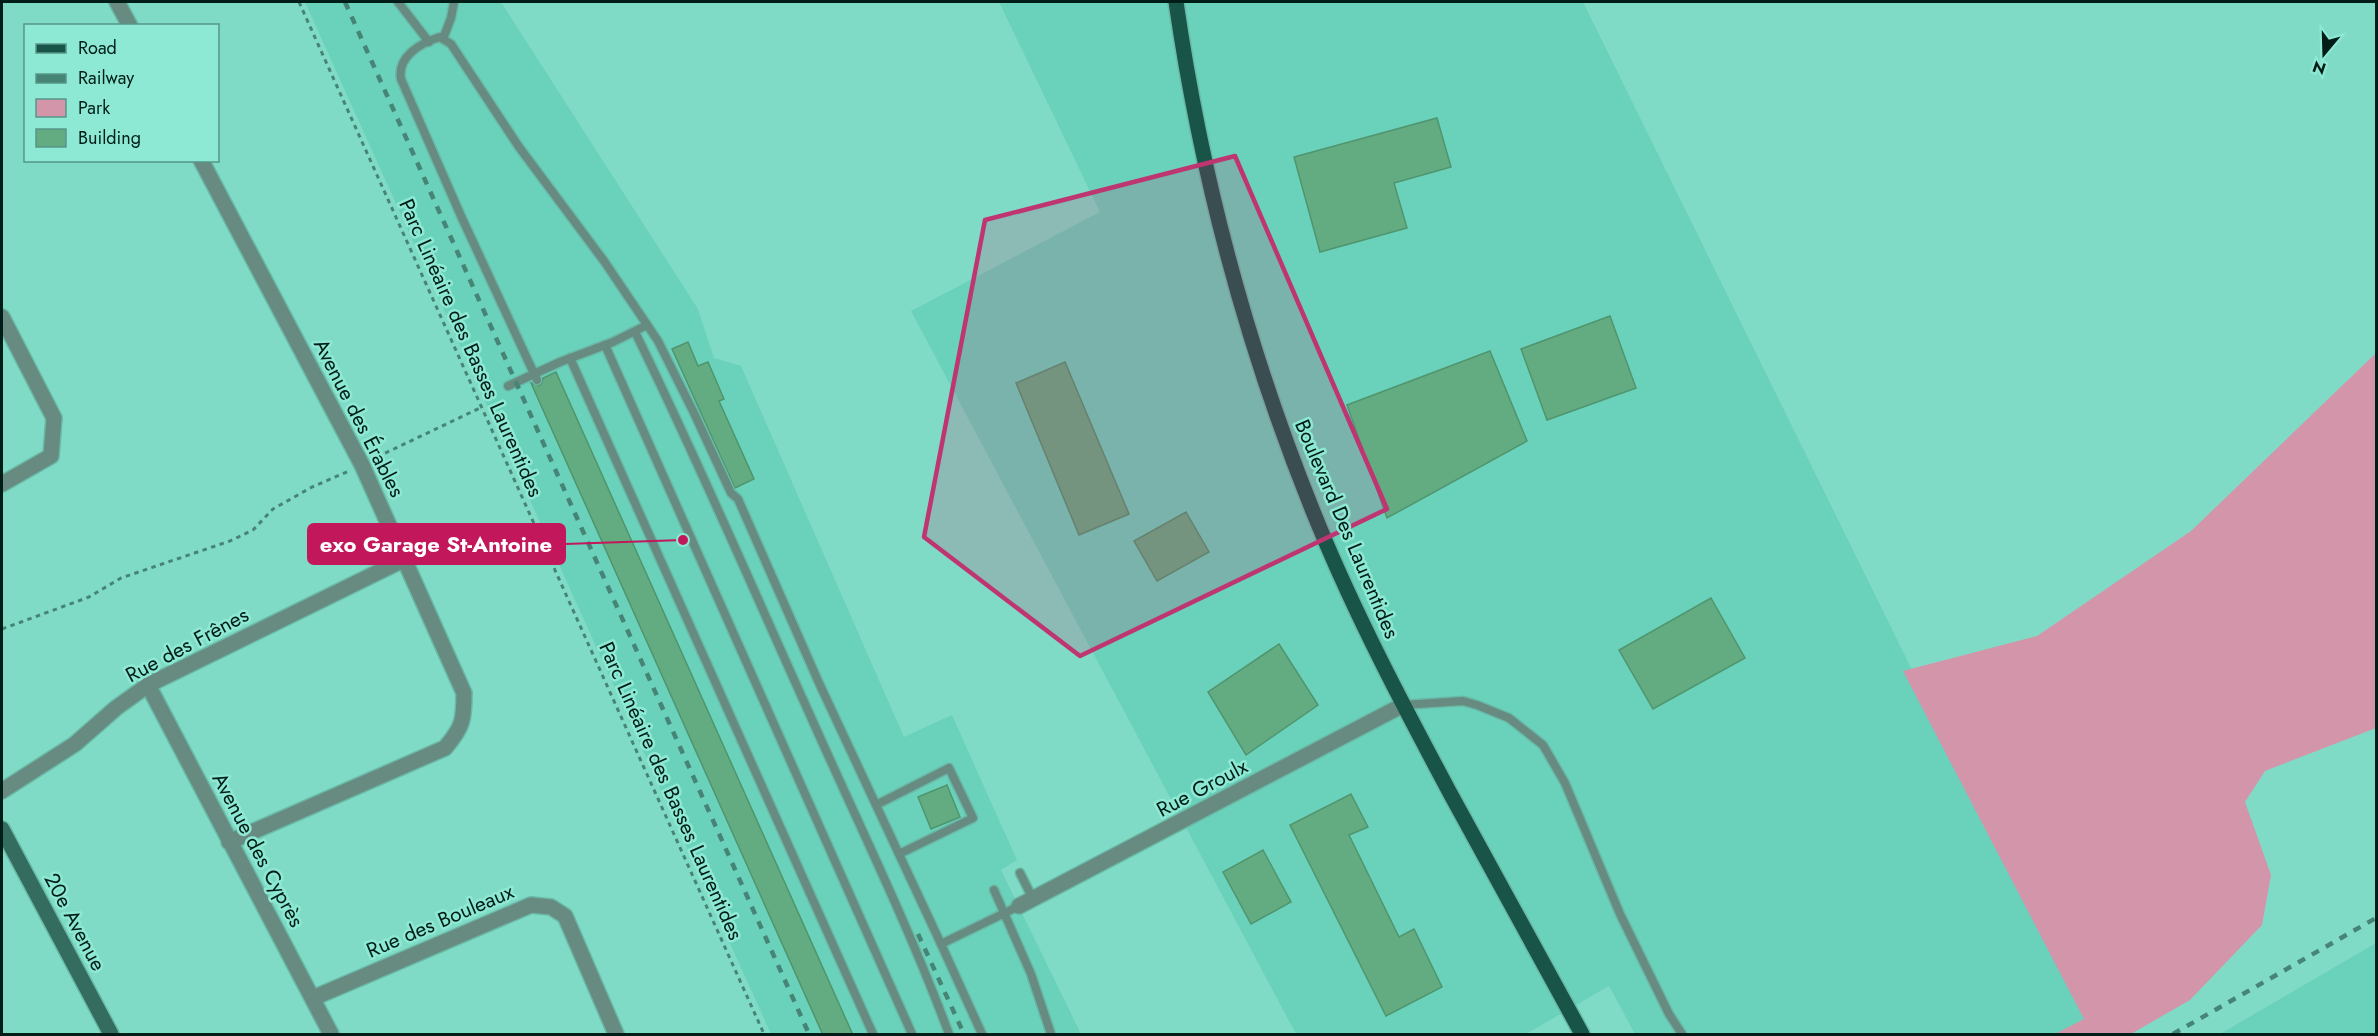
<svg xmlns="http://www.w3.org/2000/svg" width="2378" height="1036" font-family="Jost,sans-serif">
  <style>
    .built { fill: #6ad1bb }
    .green { fill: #d395aa }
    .building { fill: #63ac82; stroke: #4f956e; stroke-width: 1.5 }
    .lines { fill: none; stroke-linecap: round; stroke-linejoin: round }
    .lane-casing { stroke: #69b9a6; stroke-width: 11 }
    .street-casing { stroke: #69b9a6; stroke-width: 18 }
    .secondary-casing { stroke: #69b9a6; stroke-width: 18 }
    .primary-casing { stroke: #69b9a6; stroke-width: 18 }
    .path { stroke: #468476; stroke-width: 3; stroke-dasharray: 4.5 4.5; stroke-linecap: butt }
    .lane { stroke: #678a81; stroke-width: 8 }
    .street { stroke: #678a81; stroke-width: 15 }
    .secondary { stroke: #346c60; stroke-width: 15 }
    .primary { stroke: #195449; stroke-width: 15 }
    .rail { stroke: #468476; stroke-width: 4.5; stroke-dasharray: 8 8; stroke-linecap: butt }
    .marked { fill: #be3572; fill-opacity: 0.2; stroke: #be3572; stroke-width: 4.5; stroke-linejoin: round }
    .labels { text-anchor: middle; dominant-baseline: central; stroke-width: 5; stroke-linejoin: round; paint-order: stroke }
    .street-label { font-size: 21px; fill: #011d17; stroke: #8de9d3 }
    .leader { fill: none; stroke: #c2185b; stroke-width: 2 }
    .callout-dot { fill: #c2185b; stroke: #8de9d3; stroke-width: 2 }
    .callout { fill: #c2185b; stroke: #c2185b; stroke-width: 2 }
    .callout-label { font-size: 22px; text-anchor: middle; font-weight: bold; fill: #fff }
  </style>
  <rect width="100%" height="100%" fill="#80dbc6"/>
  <g class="built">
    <polygon points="305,2 501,2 698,309 714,358 741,366 904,737 952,715 1017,860 1001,870 1081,1034 771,1034"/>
    <polygon points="999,2 1583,2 2084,1019 2057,1034 1635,1034 1609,986 1526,1034 1296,1034 911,311 1100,212"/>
    <polygon points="2376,943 2376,1034 2220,1034"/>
  </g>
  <polygon class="green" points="2376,353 2376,728 2265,771 2245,802 2271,875 2262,925 2190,1000 2131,1034 2055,1034 2084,1019 1903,671 2037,636 2191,531"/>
  <g class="building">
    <polygon points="1437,118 1451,167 1394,183 1407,228 1320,252 1294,157"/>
    <polygon points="1610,316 1636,388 1547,420 1521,349"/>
    <polygon points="688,342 698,366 708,362 724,399 719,401 754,479 735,488 672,349"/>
    <polygon points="1490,351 1527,441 1387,518 1347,405"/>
    <polygon points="1065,362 1129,514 1079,535 1016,383"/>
    <polygon points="556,372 853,1035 823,1035 531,383 539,386 542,383 543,378"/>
    <polygon points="1186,512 1209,552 1157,581 1134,541"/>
    <polygon points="1711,598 1745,658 1653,709 1619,650"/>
    <polygon points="1279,644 1318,705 1246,755 1208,692"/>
    <polygon points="947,785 960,817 931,829 918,797"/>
    <polygon points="1351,794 1368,827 1349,835 1399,937 1414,929 1442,987 1386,1016 1290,825"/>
    <polygon points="1263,850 1291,902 1251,924 1223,872"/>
  </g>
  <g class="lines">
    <defs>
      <g id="lane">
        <polyline points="398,2 429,42"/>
        <polyline points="443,39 451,18 454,2"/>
        <path d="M 635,332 C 697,458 752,587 810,715 C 857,821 909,926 949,1034"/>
        <polyline points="605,345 912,1034"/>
        <polyline points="570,358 873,1034"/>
        <path d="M 537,380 L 461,216 L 401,79 C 397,57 420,43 440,37 L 451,44 L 519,147 L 604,261 L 658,341 L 694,413 L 731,493 L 738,499 L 819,683 L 941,944 L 1019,906"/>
        <polyline points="508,386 560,362 613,342 647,325"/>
        <polyline points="1403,705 1463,701 1477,705 1509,718 1543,745 1565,783 1620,914 1669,1014 1682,1034"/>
        <polyline points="876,805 949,768 973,818 899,854"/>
        <polyline points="1020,873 1033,899"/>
        <polyline points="994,890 1031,974 1051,1034"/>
        <polyline points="941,944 982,1034"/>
      </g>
      <g id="street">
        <polyline points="117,2 130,26"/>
        <path d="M 201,160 L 362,465 L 464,693 C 464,720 463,727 445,748 L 229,842"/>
        <polyline points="2,317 54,418 51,456 2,484"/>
        <polyline points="148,685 331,1034"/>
        <polyline points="2,791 75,744 116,708 148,685 405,559"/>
        <polyline points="1019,906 1403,705"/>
        <polyline points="313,998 531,905 551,907 565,916 616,1034"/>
      </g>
      <polyline id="secondary" points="2,829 111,1034"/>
      <path id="primary" d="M 1176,2 C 1202,181 1250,359 1319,526 C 1357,618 1403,705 1450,793 C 1494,873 1538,954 1582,1034"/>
    </defs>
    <use href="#lane" class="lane-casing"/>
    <use href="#street" class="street-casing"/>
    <use href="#secondary" class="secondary-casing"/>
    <use href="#primary" class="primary-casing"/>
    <g class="path">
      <polyline points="299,2 764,1034"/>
      <polyline points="377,457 482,407"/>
      <polyline points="2,629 89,597 121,578 230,541 253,530 273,509 312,487 349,471"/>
    </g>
    <use href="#lane" class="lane"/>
    <use href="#street" class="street"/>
    <use href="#secondary" class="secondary"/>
    <use href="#primary" class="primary"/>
    <g class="rail">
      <polyline points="345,2 809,1034"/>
      <polyline points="918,934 964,1034"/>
      <polyline points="2173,1034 2376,918"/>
    </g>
  </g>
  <path class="marked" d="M 1235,156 L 1387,509 L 1080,656 L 924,537 L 985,220 Z"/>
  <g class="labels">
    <g class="street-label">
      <text transform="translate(471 348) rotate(66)">Parc Linéaire des Basses Laurentides</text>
      <text transform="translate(359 418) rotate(63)">Avenue des Érables</text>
      <text transform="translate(1347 529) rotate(67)">Boulevard Des Laurentides</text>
      <text transform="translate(187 645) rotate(-28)">Rue des Frênes</text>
      <text transform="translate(1202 788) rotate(-28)">Rue Groulx</text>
      <text transform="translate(671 791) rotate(66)">Parc Linéaire des Basses Laurentides</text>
      <text transform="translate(258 850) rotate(62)">Avenue des Cyprès</text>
      <text transform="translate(440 921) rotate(-23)">Rue des Bouleaux</text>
      <text transform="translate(75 922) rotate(62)">20e Avenue</text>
    </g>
  </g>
  <path class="leader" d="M683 540L565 544"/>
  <circle class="callout-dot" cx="683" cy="540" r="6"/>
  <rect class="callout" x="308" y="524" width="257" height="40" rx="6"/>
  <g class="callout-label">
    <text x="436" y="552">exo Garage St-Antoine</text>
  </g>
  <rect width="2378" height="1036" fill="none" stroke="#011d17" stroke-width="6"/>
  <rect x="24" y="24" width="195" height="138" fill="#8de9d3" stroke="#559788" stroke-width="1.5"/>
  <rect x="36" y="44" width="30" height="9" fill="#195449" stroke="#559788" stroke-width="1.5"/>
  <text x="78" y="54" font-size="18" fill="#011d17">Road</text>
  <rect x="36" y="74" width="30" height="9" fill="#468476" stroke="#559788" stroke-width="1.5"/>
  <text x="78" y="84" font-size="18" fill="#011d17">Railway</text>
  <rect x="36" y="99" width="30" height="18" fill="#d395aa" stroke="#559788" stroke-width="1.5"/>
  <text x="78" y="114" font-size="18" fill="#011d17">Park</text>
  <rect x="36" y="129" width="30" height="18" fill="#63ac82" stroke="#559788" stroke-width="1.5"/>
  <text x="78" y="144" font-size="18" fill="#011d17">Building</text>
  <g transform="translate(2324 54) rotate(199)" stroke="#8de9d3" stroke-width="4.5" paint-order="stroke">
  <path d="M0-4.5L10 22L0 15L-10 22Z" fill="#011d17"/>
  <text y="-9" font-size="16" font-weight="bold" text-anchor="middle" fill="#011d17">N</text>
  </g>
</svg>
